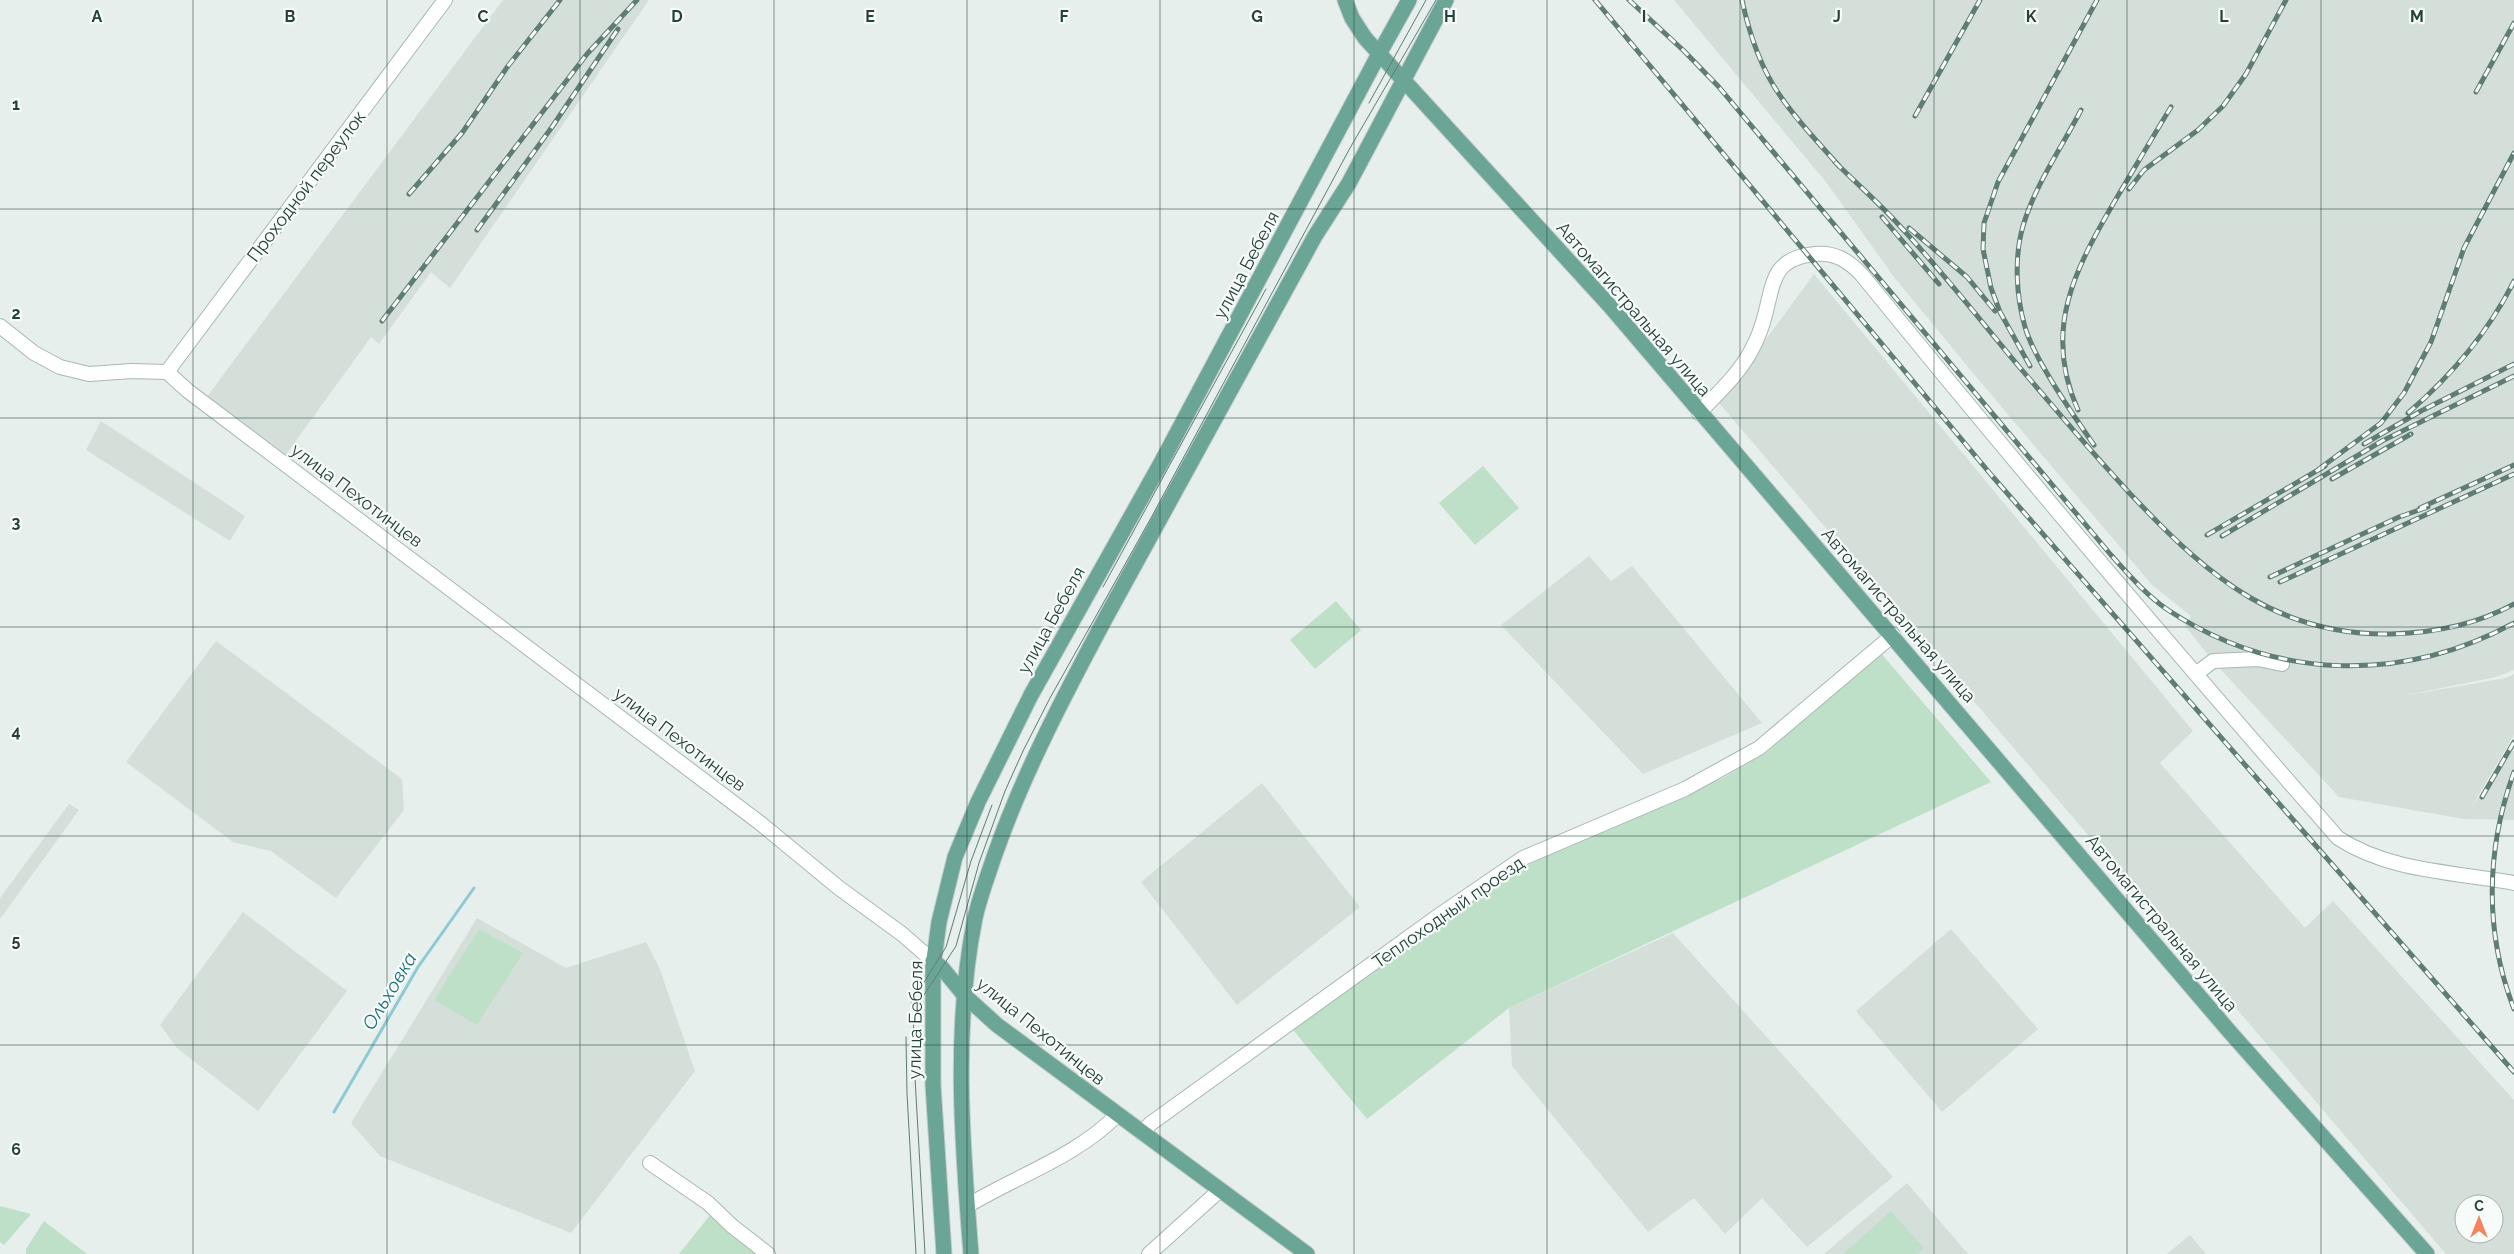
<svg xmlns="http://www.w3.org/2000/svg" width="2514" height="1254" font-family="Raleway,sans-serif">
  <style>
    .built { fill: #d4dfda; fill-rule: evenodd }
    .green { fill: #bfe0c8 }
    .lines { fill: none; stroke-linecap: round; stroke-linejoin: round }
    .stream { stroke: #8ec9d4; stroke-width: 3 }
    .minor-casing { stroke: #a8b8b2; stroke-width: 16 }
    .major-casing { stroke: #c2cac8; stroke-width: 17 }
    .minor { stroke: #fff; stroke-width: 14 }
    .major { stroke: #6aa596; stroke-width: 15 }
    .tram { stroke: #5f7d75; stroke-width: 1 }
    .rail-casing { stroke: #5f7d75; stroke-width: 5 }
    .rail { stroke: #f7fbf9; stroke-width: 3; stroke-dasharray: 9; stroke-linecap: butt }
    .grid { fill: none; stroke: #24423a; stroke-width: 1; stroke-opacity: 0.55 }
    .labels { text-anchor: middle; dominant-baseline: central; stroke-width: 4.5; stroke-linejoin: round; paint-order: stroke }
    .street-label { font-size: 18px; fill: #24423a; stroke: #f7fbf9 }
    .water-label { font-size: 19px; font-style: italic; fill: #1c6f80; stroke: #f7fbf9 }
    .grid-label { font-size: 16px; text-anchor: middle; font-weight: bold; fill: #24423a; stroke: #f7fbf9; stroke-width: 4.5; stroke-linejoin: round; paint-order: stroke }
  </style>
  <rect width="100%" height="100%" fill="#e6efeb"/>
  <g class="built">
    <polygon points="503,0 649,0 450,288 431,272 379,344 371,337 285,456 206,398"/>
    <polygon points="1674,0 2514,0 2514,670 2496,677 2402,696 2506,678 2514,674 2514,735 2471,808 2514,745 2514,820 2464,819 2339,797 2213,661 2185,626 2191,616 2152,585 1973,373 1894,277 1826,182"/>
    <path d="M 1814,274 L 2193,731 L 2160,763 L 2305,928 L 2333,901 L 2514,1100 L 2514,1254 L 2446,1254 L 1719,403 ZM 2464,1204 L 2494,1204 L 2494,1234 L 2464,1234 Z"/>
    <polygon points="101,421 245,516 230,541 86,450"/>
    <polygon points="1589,556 1611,581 1632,566 1762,723 1643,774 1501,625"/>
    <polygon points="216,641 402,779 404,810 336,898 271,851 233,842 126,762"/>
    <polygon points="1262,783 1360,907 1237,1005 1141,882"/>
    <polygon points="69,804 79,810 0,919 0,898"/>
    <polygon points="243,912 347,991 258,1111 177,1048 160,1025"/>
    <polygon points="477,918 566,968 646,942 659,967 695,1071 571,1233 380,1156 351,1123"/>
    <polygon points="1951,929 2038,1029 1942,1112 1856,1011"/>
    <polygon points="1673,933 1893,1177 1807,1247 1762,1198 1725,1234 1694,1198 1648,1232 1512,1066 1509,1008"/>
    <polygon points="1907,1183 1968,1254 1824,1254"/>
    <polygon points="2190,1235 2206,1254 2167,1254"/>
  </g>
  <g class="green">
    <polygon points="1483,466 1519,508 1475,545 1439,503"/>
    <polygon points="1336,601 1361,630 1315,669 1290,640"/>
    <polygon points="1880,652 1991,782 1509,1008 1367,1119 1293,1030 1494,883 1563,846 1723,778 1766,753"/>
    <polygon points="479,929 523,953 477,1025 434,1000"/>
    <polygon points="0,1206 31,1214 4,1245 0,1242"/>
    <polygon points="1891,1211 1924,1248 1917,1254 1843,1254"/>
    <polygon points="711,1214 761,1254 679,1254"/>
    <polygon points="44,1221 87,1254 26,1254 26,1249"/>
  </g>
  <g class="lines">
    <polyline class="stream" points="334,1112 418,967 474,888"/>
    <defs>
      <g id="minor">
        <polyline points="0,326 34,353 60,367 89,374 132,371 167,372 188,391 760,823 839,888 902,934 933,961"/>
        <polyline points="167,372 445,0"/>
        <path d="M 1699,413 C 1718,393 1738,375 1751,351 C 1757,340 1762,327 1765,315 C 1774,281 1773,258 1815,254 C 1835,252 1849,261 1862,275 C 2017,466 2176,653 2338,838 C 2390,872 2455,872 2514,883"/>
        <polyline points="2197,673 2213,661 2258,659 2282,664"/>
        <polyline points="1142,1133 1150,1124 1441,914 1523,858 1685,789 1759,748 1893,635"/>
        <polyline points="650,1163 708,1203 732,1226 768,1254"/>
        <path d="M 967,1206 C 1016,1176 1076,1157 1117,1115"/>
        <polyline points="1149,1254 1220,1190"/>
      </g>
      <g id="major">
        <polyline points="1345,0 1352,18 1365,38 1609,305 2229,1031 2427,1254"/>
        <polyline points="933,961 942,968 965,996 997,1025 1307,1254"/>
        <polyline points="944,1254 933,1085 933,967 939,922 955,857 978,802 1031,695 1161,463 1379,54 1409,0"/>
        <path d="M 971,1254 C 962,1143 953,1027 975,918 C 980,896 988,875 995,854 C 1024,772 1064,696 1105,619 C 1174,491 1245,364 1315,236 L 1349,183 L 1446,0"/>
      </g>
    </defs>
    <use href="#minor" class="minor-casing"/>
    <use href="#major" class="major-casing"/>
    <use href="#minor" class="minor"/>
    <use href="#major" class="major"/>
    <g class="tram">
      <polyline points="1369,103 1426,0"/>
      <polyline points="1103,587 1266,289"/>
      <polyline points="911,1003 946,947 971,861 992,805"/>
      <polyline points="906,1037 907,1094 916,1254"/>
      <polyline points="925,1254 913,1043 914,1016 920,1001 956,946 979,863 1005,791 1023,751 1050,698 1151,518 1350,148 1436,0"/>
    </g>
    <defs>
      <g id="rail">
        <polyline points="1595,0 1993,477 2514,1072"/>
        <path d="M 1629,0 L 1684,51 L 1718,86 L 2111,555 C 2128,574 2146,595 2168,610 C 2274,680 2402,684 2514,623"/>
        <path d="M 1742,0 C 1749,33 1761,69 1781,97 C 1798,122 1819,143 1839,166"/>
        <polyline points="2476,92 2514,23"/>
        <path d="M 2081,110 C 2062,147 2035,185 2023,226 C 2014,257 2016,296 2025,327 C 2034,359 2074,416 2094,445"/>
        <polyline points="1915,116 1980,0"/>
        <path d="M 1835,162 C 1856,183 1878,202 1898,224 C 1941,270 1980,320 2021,369 C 2059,413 2097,459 2138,502 C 2210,578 2279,636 2391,634 C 2434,633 2476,625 2514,604"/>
        <polyline points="2129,189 2144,170 2198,130 2223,106 2246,74 2286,0"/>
        <polyline points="409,194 462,133 508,66 560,0"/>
        <polyline points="1882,217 1939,284"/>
        <polyline points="1909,228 1967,277 1995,311"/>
        <polyline points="477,230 552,127 618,29"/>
        <polyline points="382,321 587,54 637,0"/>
        <polyline points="2030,366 2000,312 1991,288 1983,249 1984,223 1998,182 2097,0"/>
        <path d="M 2078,410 C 2042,330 2075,269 2116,199 C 2134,169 2152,138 2171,107"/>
        <path d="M 2408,413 C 2452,375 2488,333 2514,281"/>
        <polyline points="2364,444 2421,411 2514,364"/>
        <polyline points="2319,469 2381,423 2404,393 2431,342 2464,248 2514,153"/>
        <polyline points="2332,479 2411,434"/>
        <polyline points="2420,508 2514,465"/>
        <polyline points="2207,535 2325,466"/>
        <polyline points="2222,536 2382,441 2514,376"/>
        <polyline points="2270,577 2399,517 2428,507"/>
        <polyline points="2280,582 2514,474"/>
        <path d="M 2514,772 C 2486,849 2484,932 2514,1009"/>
        <polyline points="2482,797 2514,742"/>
      </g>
    </defs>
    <use href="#rail" class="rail-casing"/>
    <use href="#rail" class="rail"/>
  </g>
  <path class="grid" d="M 193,0 L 193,1254M 387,0 L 387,1254M 580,0 L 580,1254M 774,0 L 774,1254M 967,0 L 967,1254M 1160,0 L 1160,1254M 1354,0 L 1354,1254M 1547,0 L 1547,1254M 1740,0 L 1740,1254M 1934,0 L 1934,1254M 2127,0 L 2127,1254M 2321,0 L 2321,1254M 0,209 L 2514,209M 0,418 L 2514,418M 0,627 L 2514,627M 0,836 L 2514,836M 0,1045 L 2514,1045"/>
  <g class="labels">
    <g class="street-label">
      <text transform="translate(306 186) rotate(-53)">Проходной переулок</text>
      <text transform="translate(1246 265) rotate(-62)">улица Бебеля</text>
      <text transform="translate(1634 309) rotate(49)">Автомагистральная улица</text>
      <text transform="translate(357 495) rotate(37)">улица Пехотинцев</text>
      <text transform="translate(1899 615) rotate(49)">Автомагистральная улица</text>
      <text transform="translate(1051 620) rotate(-61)">улица Бебеля</text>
      <text transform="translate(680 739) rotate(37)">улица Пехотинцев</text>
      <text transform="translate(1448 912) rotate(-35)">Теплоходный проезд</text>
      <text transform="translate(2162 923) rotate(50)">Автомагистральная улица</text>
      <text transform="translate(915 1020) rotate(-89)">улица Бебеля</text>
      <text transform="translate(1041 1031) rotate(39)">улица Пехотинцев</text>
    </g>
    <g class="water-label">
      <text transform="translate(389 991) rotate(-59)">Ольховка</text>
    </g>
  </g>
  <g class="grid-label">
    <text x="97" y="22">A</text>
    <text x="290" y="22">B</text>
    <text x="483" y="22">C</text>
    <text x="677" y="22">D</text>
    <text x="870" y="22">E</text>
    <text x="1064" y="22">F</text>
    <text x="1257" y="22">G</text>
    <text x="1450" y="22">H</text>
    <text x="1644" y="22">I</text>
    <text x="1837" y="22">J</text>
    <text x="2031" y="22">K</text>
    <text x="2224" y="22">L</text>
    <text x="2417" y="22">M</text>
    <text x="16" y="110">1</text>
    <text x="16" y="319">2</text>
    <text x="16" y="528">3</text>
    <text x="16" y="737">4</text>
    <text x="16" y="946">5</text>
    <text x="16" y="1155">6</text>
  </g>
  <g transform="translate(2479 1219)"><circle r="24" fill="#f7fbf9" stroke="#a3b1ad"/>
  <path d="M0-4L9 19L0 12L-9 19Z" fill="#f4845f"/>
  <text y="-8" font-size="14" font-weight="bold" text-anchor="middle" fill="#24423a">С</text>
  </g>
</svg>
